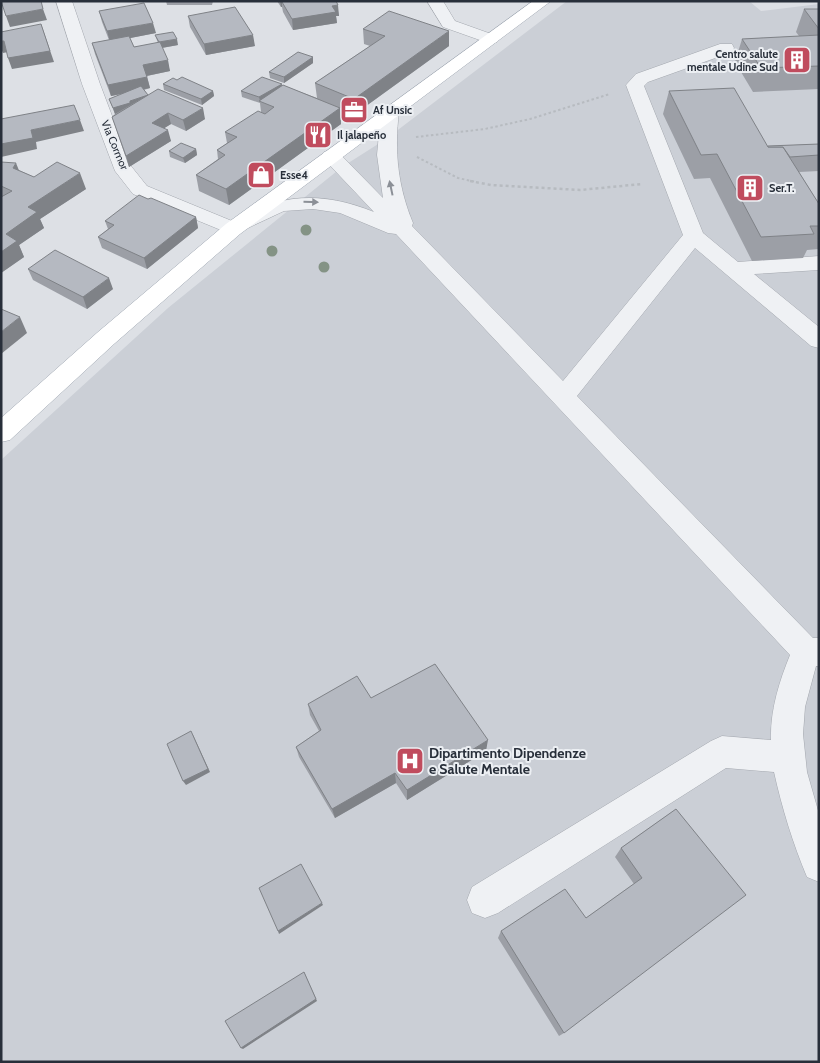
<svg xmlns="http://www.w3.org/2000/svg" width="820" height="1063" font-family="Cabin,sans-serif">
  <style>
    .built { fill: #cbcfd6 }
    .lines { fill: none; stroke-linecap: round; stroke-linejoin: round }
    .minor-casing { stroke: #a3a7ae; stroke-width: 1 }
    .major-casing { stroke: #9da5b0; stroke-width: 1 }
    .path-far1 { stroke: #b7bbc0; stroke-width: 2; stroke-dasharray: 2.5 2.5; stroke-linecap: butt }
    .path { stroke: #b7bbc0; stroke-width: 2.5; stroke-dasharray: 3 3; stroke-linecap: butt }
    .minor { fill: #eff1f4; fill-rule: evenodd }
    .major { fill: #fff; fill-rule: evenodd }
    .tree { fill: #849385 }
    .wall { fill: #9c9fa6 }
    .shaded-wall { fill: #7f8287 }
    .building { fill: #b5b9c1; stroke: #7f8287 }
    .oneway { fill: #8c9097 }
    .labels { text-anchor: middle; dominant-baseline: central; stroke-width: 4; stroke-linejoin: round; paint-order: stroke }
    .far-poi-label { font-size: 11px; font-weight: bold; fill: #282f3a; stroke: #eceff3; text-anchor: start }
    .far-street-label { font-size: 11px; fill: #282f3a; stroke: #eceff3 }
    .poi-label { font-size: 14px; font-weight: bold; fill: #282f3a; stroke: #eceff3; text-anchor: start }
  </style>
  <rect width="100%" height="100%" fill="#dde0e5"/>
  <polygon class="built" points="567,1 749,1 761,11 819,4 819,1062 1,1062 1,460 168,308 342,167 386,139"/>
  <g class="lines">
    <defs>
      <g id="minor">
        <path d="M 56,1 L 72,1 L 100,84 L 131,166 L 147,186 L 232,221 C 280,193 322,191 374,212 L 321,156 L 324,152 L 331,150 L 338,152 L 383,198 L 377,155 L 381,112 L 384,108 L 390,107 L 396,108 L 399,112 C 394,151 398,187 413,223 L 412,226 L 563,381 L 683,235 L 626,85 L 636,74 L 720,44 L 732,44 L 734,48 L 732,52 L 648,82 L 644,86 L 703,233 L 738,262 L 819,256 L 819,270 L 754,274 L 819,327 L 819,348 L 811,346 L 695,248 L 577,396 L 813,638 L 819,638 L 819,666 L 816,666 L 805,707 L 803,734 L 807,772 L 819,814 L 819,882 L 807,877 C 793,844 782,808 774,772 L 726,768 L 498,913 L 485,918 L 472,913 L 467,900 L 472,887 L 711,741 L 722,736 L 771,740 C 770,711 779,682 790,655 L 396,234 L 388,233 L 340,213 L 313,209 L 284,211 L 233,235 L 133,194 L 115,171 L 82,84 Z"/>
        <polygon points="427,1 443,1 455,21 497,36 499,39 497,42 491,44 443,27"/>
      </g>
      <polygon id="major" points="533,1 551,1 240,234 114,344 10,440 1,442 1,418 98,332 226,224"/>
    </defs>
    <use href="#minor" class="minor-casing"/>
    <use href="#major" class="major-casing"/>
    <g class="path-far1">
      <polyline points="416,137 485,129 530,119 610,94"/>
      <polyline points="417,157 458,178 476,182"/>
    </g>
    <polyline class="path" points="470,181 491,185 580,190 642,184"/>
    <use href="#minor" class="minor"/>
    <use href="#major" class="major"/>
  </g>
  <g class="tree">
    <circle cx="306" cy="230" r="5.5"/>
    <circle cx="272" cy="251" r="5.5"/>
    <circle cx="324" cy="267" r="5.5"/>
  </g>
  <g class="wall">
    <polygon points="166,1 213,1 212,5 167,5"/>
    <polygon points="277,1 336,1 339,16 336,16 337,23 293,30 283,12 282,7 281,7"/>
    <polygon points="804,9 819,9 819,89 753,92 735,62 742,39 799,36 796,32"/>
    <polygon points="99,11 156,33 130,38 134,47 158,43 155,35 178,45 162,48 170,71 147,76 150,88 144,90 148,95 205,119 186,131 171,124 164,128 171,141 129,167 112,117 115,114 109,99 122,94 111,96 95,54 92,43 109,40 102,22"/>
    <polygon points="188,16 255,46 206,55 190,27"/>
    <polygon points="363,29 449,46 355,114 340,108 341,124 229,205 199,191 196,175 218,159 217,150 227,143 225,132 261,112 260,103 242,97 241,91 282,85 317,98 315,83 370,46 364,44"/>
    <polygon points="313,57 313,63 284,83 270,78 269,72"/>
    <polygon points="177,80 213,91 214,96 202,105 164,90 163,84"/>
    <polygon points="669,91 768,146 819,144 819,171 799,172 819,204 819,249 807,250 803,258 752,261 710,178 694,179 663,114"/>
    <polygon points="196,149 197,155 185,163 170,157 169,151"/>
    <polygon points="1,162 34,177 86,189 40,219 44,228 19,245 24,257 1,273"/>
    <polygon points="196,217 198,228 147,269 102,248 98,237 108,229 105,221"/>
    <polygon points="28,269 113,289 87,309 33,280"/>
    <polygon points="371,698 486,751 407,800 396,783 335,818 299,757 296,747 319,731 310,715 308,704"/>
    <polygon points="676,809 564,1033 559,1036 498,938 501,931 586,918 634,884 615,857 621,848"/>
  </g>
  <g class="shaded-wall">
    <polygon points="280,1 282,1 282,7 281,7"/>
    <polygon points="338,5 339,16 336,16 337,23 293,30 292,19 332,6"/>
    <polygon points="43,9 47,20 10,27 6,16"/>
    <polygon points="153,23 156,33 110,42 107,31"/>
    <polygon points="41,24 54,62 12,69 8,58"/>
    <polygon points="449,31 449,46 355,114 354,99"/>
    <polygon points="253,35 255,46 206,55 204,44"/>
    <polygon points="1,37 4,41 8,52 3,53 1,49"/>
    <polygon points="177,39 178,45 161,48 159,42"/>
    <polygon points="313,57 313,63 284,83 284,77"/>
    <polygon points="168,60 170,71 146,76 143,65"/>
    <polygon points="147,77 150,88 111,96 108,85"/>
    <polygon points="282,84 282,90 260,101 259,97"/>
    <polygon points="213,91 214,96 202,105 201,99"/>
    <polygon points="148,95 115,114 113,108 130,101"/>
    <polygon points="203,108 205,119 186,131 183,120"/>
    <polygon points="340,108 341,124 229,205 226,189"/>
    <polygon points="168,113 171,124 155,134 152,123"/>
    <polygon points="80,120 84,131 36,142 37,149 1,157 1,144 31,130"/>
    <polygon points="168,130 171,141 129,167 126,156"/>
    <polygon points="196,149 197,155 185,163 183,158"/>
    <polygon points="16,163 22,178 13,168"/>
    <polygon points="80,173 86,189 40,219 44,228 19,245 24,257 1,273 1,252 6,234 28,207"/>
    <polygon points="196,217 198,228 147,269 144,258"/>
    <polygon points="109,278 113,289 87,309 83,297"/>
    <polygon points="20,317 27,333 1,354 1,332"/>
    <polygon points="193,735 210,772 186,785 183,781"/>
    <polygon points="488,740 486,751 407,800 407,790"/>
    <polygon points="395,773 396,783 335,818 332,809"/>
    <polygon points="322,903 323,905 279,934 278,931"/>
    <polygon points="304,972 317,1001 243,1049 241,1048"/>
  </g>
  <g class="building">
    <polygon points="1,1 41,1 43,9 6,16"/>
    <polygon points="284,1 336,1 338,5 332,6 336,12 292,19 282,2"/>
    <polygon points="144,3 153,23 107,31 99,11"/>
    <polygon points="235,7 253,35 204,44 188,16"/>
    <polygon points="804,9 819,9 819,29"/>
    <polygon points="389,11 449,31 354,99 315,83 385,36 363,29"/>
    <polygon points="41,24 50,51 8,58 4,41 1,41 1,32"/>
    <polygon points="173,32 177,39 159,42 155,35"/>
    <polygon points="819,35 819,66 761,68 742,39"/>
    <polygon points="129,36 134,47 160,42 168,60 143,65 147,77 108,85 92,43"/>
    <polygon points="298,52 313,57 284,77 269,72"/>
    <polygon points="182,77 213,91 201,99 163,84 173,78 177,80"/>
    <polygon points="262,77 282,84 259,97 241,91"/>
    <polygon points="283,85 340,108 226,189 196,175 225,155 217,150 237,137 225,132 258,111 265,114 274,107 259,101"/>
    <polygon points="141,86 148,95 130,101 130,103 113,108 109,99"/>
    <polygon points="734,88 768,147 783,147 819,204 819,226 810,226 814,234 761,237 717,154 701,155 669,91"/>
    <polygon points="158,89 203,108 183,120 168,113 152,123 168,130 126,156 112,117"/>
    <polygon points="74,105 80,120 31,130 33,138 1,144 1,119"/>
    <polygon points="181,143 196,149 183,158 169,151"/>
    <polygon points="819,144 819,155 790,157 783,147 768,147 768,146"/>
    <polygon points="1,162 16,163 13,168 34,177 57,162 80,173 28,207 37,212 6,234 17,241 1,252 1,197 12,191 1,186"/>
    <polygon points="139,195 148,199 151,198 196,217 144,258 98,237 114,225 105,221"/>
    <polygon points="55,250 109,278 83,297 28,269"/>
    <polygon points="1,309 20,317 1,332"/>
    <polygon points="435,664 488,740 407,790 395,773 332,809 296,747 321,730 308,704 357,676 371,698"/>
    <polygon points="191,731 208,769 183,781 167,744"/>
    <polygon points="676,809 746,895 564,1033 501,931 565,889 586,918 642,878 621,848"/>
    <polygon points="301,864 322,903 278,931 259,888"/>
    <polygon points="304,972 316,999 241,1048 225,1021"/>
  </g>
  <defs><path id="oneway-solid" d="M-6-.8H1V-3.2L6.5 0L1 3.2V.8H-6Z" transform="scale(1.25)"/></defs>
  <g class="oneway">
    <use href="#oneway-solid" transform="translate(391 188) rotate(-102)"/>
    <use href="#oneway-solid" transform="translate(311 202) rotate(2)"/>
  </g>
  <defs>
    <symbol id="building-square" viewBox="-11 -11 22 22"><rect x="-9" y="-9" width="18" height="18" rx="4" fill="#c04c5e" stroke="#eceff3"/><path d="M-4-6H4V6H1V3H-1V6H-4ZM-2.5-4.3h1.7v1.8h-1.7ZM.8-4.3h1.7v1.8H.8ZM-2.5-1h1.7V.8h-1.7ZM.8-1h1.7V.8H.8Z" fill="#fff"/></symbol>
    <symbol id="office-square" viewBox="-11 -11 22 22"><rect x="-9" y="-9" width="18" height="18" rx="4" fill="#c04c5e" stroke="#eceff3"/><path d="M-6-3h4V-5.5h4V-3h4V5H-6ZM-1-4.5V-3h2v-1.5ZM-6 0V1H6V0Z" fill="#fff"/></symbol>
    <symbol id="restaurant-square" viewBox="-11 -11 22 22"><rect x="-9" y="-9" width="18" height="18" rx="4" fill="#c04c5e" stroke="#eceff3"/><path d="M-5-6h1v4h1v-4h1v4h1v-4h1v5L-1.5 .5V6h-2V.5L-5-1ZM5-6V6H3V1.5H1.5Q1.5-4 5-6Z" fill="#fff"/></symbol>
    <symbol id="shop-square" viewBox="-11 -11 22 22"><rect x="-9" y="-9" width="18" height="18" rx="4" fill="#c04c5e" stroke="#eceff3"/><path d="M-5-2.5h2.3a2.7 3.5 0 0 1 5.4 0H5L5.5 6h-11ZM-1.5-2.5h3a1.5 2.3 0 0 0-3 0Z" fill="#fff"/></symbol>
    <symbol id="hospital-square" viewBox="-11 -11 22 22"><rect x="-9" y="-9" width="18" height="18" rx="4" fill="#c04c5e" stroke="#eceff3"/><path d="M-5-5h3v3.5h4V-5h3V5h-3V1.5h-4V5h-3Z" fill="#fff"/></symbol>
  </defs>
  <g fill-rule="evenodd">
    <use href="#building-square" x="781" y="44" width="32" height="32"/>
    <use href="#office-square" x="338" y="94" width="32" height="32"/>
    <use href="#restaurant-square" x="302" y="119" width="32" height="32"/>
    <use href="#shop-square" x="245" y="159" width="32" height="32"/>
    <use href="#building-square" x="734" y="172" width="32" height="32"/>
    <use href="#hospital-square" x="394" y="745" width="32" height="32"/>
  </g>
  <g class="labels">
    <g class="far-poi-label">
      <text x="778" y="54" text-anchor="end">Centro salute<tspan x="778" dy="13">mentale Udine Sud</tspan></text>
      <text x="373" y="110">Af Unsic</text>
      <text x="337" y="135">Il jalapeño</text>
      <text x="280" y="175">Esse4</text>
      <text x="769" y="188">Ser.T.</text>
    </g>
    <g class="far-street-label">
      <text transform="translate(115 145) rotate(67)">Via Cormor</text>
    </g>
    <g class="poi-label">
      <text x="429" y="753">Dipartimento Dipendenze<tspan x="429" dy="16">e Salute Mentale</tspan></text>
    </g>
  </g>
  <rect width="820" height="1063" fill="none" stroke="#282f3a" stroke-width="5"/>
</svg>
